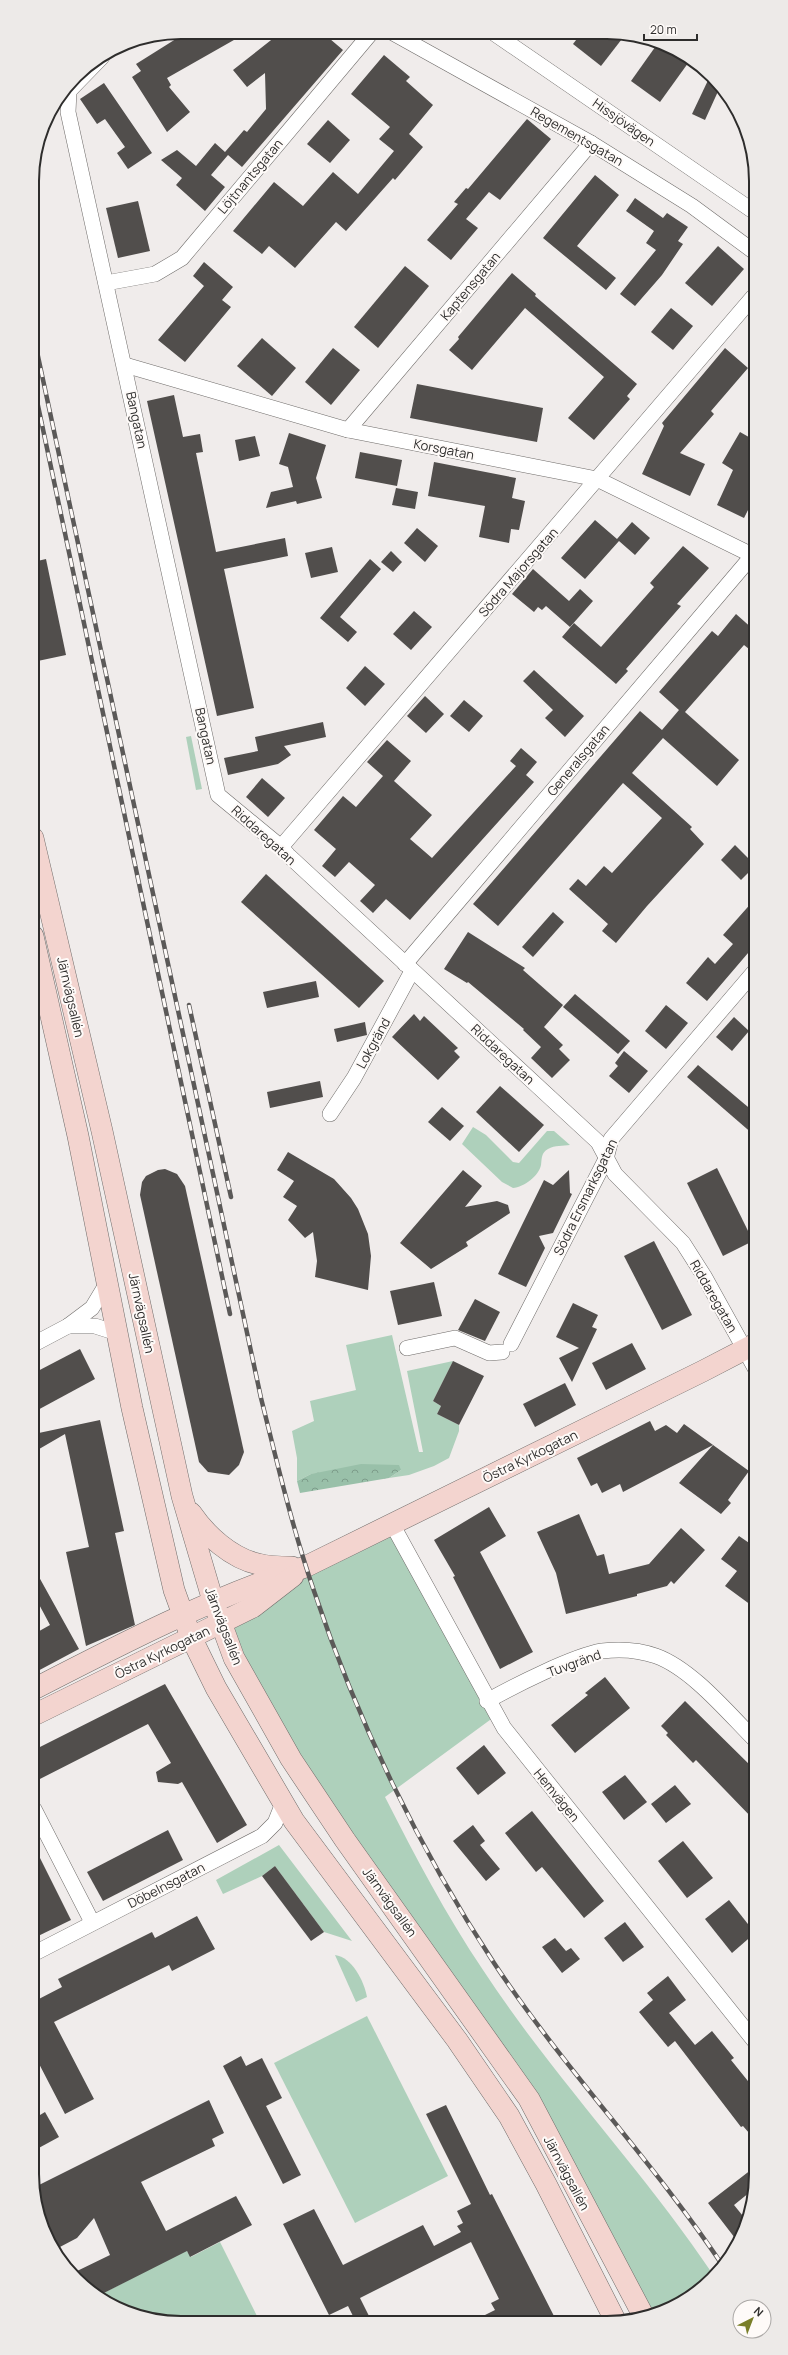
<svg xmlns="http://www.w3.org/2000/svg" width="788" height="2355" font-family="Manrope,sans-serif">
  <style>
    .grass { fill: #aed0bb }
    .forest { fill: url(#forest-crowns) }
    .building { fill: #514e4c }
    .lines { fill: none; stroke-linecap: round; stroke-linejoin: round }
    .street-casing { stroke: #6f6c6a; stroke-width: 16 }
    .secondary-casing { stroke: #6f6c6a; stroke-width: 22 }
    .street { stroke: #fff; stroke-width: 15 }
    .secondary { stroke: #f3d4cf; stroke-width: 21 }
    .rail-casing { stroke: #5b5958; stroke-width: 4.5 }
    .rail { stroke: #fefaf8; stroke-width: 3; stroke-dasharray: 9; stroke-linecap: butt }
    .labels { text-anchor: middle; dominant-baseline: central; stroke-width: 4; stroke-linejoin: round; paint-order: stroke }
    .street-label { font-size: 13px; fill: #2e2d2c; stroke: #fefaf8 }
    .rim { fill: none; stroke: #2e2d2c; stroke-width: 2 }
  </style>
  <defs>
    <pattern id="forest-crowns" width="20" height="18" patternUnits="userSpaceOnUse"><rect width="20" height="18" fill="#99c0a9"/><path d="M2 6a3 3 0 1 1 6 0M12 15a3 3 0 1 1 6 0" fill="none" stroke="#7d9c8a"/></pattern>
  </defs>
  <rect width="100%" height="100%" fill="#f0eceb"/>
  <g class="grass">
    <polygon points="191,736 202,789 196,790 186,737"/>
    <path d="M 473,1127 L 486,1135 L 513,1162 L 519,1163 L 547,1131 L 554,1131 L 570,1145 C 563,1146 555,1145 548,1149 C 541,1153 542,1158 541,1165 C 539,1176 524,1187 513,1188 L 502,1182 L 462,1144 Z"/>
    <polygon points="392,1335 419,1452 423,1452 407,1371 453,1361 433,1401 441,1406 437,1414 459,1425 459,1431 449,1458 434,1466 409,1475 389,1478 401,1470 311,1474 297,1481 297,1458 292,1431 314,1421 310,1401 356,1390 346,1345"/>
    <path d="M 392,1524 L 494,1717 L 385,1797 C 415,1856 446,1915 483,1970 C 553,2077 643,2170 714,2276 L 681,2303 L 644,2317 L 566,2171 L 345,1840 L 221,1624 Z"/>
    <polygon points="279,1845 352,1941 324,1932 275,1866 262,1876 223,1894 216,1880"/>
    <path d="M 335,1955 C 352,1957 364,1981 367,1997 L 356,2002 Z"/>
    <polygon points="367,2016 448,2176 355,2223 274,2063"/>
    <polygon points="220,2242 259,2320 152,2320 115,2308 98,2296 186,2250 191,2257"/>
  </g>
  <polygon class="forest" points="361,1464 399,1465 401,1470 389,1478 300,1493 297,1481 311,1474"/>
  <g class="building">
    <polygon points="187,32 248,32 167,78 171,85 169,87 190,112 167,132 132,77 141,71 136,64"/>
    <polygon points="280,33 323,33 343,50 242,167 228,155 211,175 225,187 205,211 176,185 182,178 161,160 177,150 196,166 215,143 225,152 244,130 247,132 266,109 265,73 247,87 233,70"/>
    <polygon points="580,35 625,35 601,66 573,44"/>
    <polygon points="658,43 681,52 691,59 660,102 631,81"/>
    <polygon points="384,55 410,77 406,81 433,105 409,134 423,147 395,180 393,178 346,231 336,222 295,268 269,246 262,254 233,231 274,182 303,206 333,172 358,194 394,151 379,139 390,127 351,94"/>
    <polygon points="711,74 720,87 705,120 692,114"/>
    <polygon points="104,83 152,153 128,169 117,153 125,147 105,119 97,124 80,99"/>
    <polygon points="527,119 551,139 500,200 489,192 466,219 478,228 451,260 427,240 458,204 454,202 466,188 468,189"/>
    <polygon points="328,120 350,140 330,163 307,144"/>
    <polygon points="595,175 619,195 577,246 616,278 606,290 543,238"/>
    <polygon points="635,198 663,218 667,213 688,227 678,241 683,244 662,275 635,306 620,294 656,250 646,243 654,231 626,211"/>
    <polygon points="138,201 150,251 118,258 106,208"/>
    <polygon points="718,246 744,269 712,306 685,283"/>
    <polygon points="204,262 233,287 222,300 231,307 185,362 158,340 204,286 193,276"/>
    <polygon points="405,266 429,286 378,348 354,327"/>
    <polygon points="512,273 536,294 535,296 637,384 627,396 630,399 594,440 568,418 604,377 525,308 472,370 449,350 459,339 458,337"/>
    <polygon points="671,308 693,326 673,350 651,332"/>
    <polygon points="262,338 296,368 272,396 237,366"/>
    <polygon points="333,348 360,370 331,405 305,382"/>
    <polygon points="725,348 748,368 711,411 714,414 680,453 705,464 690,496 642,474 664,426 662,423"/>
    <polygon points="417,384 543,408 537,442 410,418"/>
    <polygon points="174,395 183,437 200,434 203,452 196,453 216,552 285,538 288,556 224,569 254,708 217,716 147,401"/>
    <polygon points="740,432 754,440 754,498 744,518 717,505 733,470 722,463"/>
    <polygon points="289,433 326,445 316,478 322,498 297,504 296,501 266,508 271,492 293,487 288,467 279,464"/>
    <polygon points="255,436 260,456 239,461 235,440"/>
    <polygon points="360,452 402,460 397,486 355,478"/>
    <polygon points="434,462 516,478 512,498 525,501 519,530 511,529 509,543 479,537 485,506 428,496"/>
    <polygon points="396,488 418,492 415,509 392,505"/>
    <polygon points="595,520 617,539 632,522 650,538 635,555 619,541 585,579 561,558"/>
    <polygon points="417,528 438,546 425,562 404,543"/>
    <polygon points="683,546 709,568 677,604 681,606 626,669 628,671 616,684 562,637 574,623 601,647 654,587 650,583"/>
    <polygon points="332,547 338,572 311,578 305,553"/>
    <polygon points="391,551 402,562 393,572 381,562"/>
    <polygon points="46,559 66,655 33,662 33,562"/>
    <polygon points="370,559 381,569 340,617 357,632 348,642 320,618"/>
    <polygon points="533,569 569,601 580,589 593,601 570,627 546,606 542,610 538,607 534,612 512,594"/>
    <polygon points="414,611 432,627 411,650 393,634"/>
    <polygon points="736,614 754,630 754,653 744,645 685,712 739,760 717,786 663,738 632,773 692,827 690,829 704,844 647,906 616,943 602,931 608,924 569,889 578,879 586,886 604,866 612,873 662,818 623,783 498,926 473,904 640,711 662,730 679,710 659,692 712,631 718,636"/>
    <polygon points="365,666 385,684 365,706 346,688"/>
    <polygon points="534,670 584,716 565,737 545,718 553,710 523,681"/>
    <polygon points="425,696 444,714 426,733 407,716"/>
    <polygon points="464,700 483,716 469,732 450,716"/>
    <polygon points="323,722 326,737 284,746 291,755 278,764 228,775 224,758 258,751 255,737"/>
    <polygon points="387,740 411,761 394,781 432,815 410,839 432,858 516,766 510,761 521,748 537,762 526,775 534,782 410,920 386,899 373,913 360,901 375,885 349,862 335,877 322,866 336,849 314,830 343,796 356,807 383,776 367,762"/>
    <polygon points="262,778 285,798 268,817 246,797"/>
    <polygon points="735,845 754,864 754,867 741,880 721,860"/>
    <polygon points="266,874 384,981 359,1008 241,902"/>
    <polygon points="754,900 754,946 707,1001 686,983 708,957 715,964 733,944 723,935"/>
    <polygon points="553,912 564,922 533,957 522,947"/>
    <polygon points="468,932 525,968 523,970 563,1005 544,1027 563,1045 559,1049 570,1060 552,1078 531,1058 541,1047 523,1030 524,1029 468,982 467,983 444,969"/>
    <polygon points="316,981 319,997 267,1008 263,992"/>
    <polygon points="575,994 630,1041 618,1054 563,1007"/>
    <polygon points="666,1005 688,1023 666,1049 645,1031"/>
    <polygon points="414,1014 420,1021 424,1016 458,1048 454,1051 460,1057 438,1080 392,1037"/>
    <polygon points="734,1017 749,1031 732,1051 716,1037"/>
    <polygon points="365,1022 367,1035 337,1042 334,1029"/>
    <polygon points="624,1051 648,1071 629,1093 609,1076 618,1066 615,1063"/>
    <polygon points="698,1065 754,1112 754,1135 687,1077"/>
    <polygon points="320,1081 323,1097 270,1108 267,1092"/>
    <polygon points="500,1086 544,1125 519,1152 476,1112"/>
    <polygon points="442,1107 464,1126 450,1141 428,1122"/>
    <polygon points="288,1152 334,1179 351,1198 358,1209 368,1234 371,1256 368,1290 315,1277 317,1261 313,1232 305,1238 288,1220 297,1206 283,1197 294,1181 277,1170"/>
    <polygon points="717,1168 753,1241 723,1256 687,1183"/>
    <polygon points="165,1169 177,1174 185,1186 244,1452 239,1465 229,1475 208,1472 199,1462 140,1195 142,1182 146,1176 158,1170"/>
    <polygon points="463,1170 482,1186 465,1207 497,1201 508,1205 510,1213 466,1242 468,1246 431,1269 400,1243"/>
    <polygon points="569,1170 570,1193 572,1194 553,1233 539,1236 545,1248 526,1287 498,1274 544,1180 553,1185"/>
    <polygon points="654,1241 692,1315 662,1330 624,1256"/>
    <polygon points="434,1282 442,1316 398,1325 390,1291"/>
    <polygon points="475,1299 500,1312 485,1341 458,1330"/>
    <polygon points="573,1303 598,1315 592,1327 597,1329 572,1382 559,1358 579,1348 556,1337"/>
    <polygon points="632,1343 646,1369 606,1390 592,1363"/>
    <polygon points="80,1349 95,1379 34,1412 34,1373"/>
    <polygon points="453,1361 484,1376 459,1425 437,1414 441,1406 433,1401"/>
    <polygon points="565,1383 576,1405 535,1427 523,1404"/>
    <polygon points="100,1420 124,1531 115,1533 135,1625 86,1646 66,1552 89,1547 65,1434 34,1452 34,1434"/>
    <polygon points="650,1421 655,1431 666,1425 677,1433 684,1424 749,1471 728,1500 731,1503 721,1514 679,1483 713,1445 623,1492 620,1484 602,1493 597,1483 591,1486 577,1458"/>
    <polygon points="489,1507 506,1536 480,1552 533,1652 500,1669 453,1577 455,1576 434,1540"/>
    <polygon points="579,1514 597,1556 604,1554 609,1574 649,1564 681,1528 705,1550 674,1584 671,1581 667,1586 637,1594 637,1596 566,1614 556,1573 537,1532"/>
    <polygon points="739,1536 755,1547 755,1608 725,1586 737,1571 721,1559"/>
    <polygon points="39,1577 79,1649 34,1673 34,1634 50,1625 34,1595 34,1580"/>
    <polygon points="605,1677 630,1708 575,1753 551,1725 588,1695 585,1693"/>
    <polygon points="165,1684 247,1825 217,1843 182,1782 178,1784 158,1782 156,1772 171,1763 148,1724 34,1782 34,1750"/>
    <polygon points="685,1701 755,1770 755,1821 696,1760 693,1763 666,1735 668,1733 661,1726"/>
    <polygon points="484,1745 506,1773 478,1795 456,1768"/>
    <polygon points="625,1775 647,1802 624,1820 602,1792"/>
    <polygon points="675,1785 691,1804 666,1823 651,1804"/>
    <polygon points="532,1811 604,1901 584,1918 542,1867 536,1872 505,1833"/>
    <polygon points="473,1825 485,1841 480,1845 500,1869 486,1881 453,1841"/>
    <polygon points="168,1830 183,1860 103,1901 87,1872"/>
    <polygon points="683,1841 713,1878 687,1898 658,1861"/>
    <polygon points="34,1846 71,1920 34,1938"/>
    <polygon points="275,1866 324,1932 311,1941 262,1876"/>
    <polygon points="729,1900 755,1933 732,1953 705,1919"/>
    <polygon points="197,1916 215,1949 172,1971 169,1965 54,2022 94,2099 65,2114 35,2056 35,2001 62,1987 58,1979 152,1932 155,1938"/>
    <polygon points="625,1922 644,1947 623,1962 604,1938"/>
    <polygon points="555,1938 566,1951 571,1948 580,1959 562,1973 542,1947"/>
    <polygon points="668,1976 686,2000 669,2013 695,2045 712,2031 734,2058 731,2060 756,2091 756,2141 743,2126 741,2127 675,2041 668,2047 639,2012 653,2000 647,1993"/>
    <polygon points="241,2056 246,2066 262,2058 282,2098 266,2106 301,2175 283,2184 223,2066"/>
    <polygon points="209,2100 224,2133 212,2139 215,2146 141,2182 166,2231 236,2196 252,2225 190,2257 187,2251 98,2296 81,2283 75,2272 110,2255 94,2218 77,2238 58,2248 35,2200 35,2187"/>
    <polygon points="446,2105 490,2195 492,2194 556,2320 475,2320 495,2310 491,2303 499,2299 471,2242 360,2298 371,2320 355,2320 348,2306 329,2315 283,2224 314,2209 343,2265 423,2225 434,2246 461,2232 457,2226 463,2223 457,2211 471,2204 426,2114"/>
    <polygon points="45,2112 59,2137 35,2150 35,2118"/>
    <polygon points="756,2166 755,2188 734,2205 747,2221 745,2231 738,2242 708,2203"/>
  </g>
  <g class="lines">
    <defs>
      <g id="street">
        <polyline points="393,33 591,143 692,206 753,251"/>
        <polyline points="495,34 753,211"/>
        <polyline points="102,57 69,91 68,112 218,795 281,847 288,855 598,1142 615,1174 683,1243 704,1276 755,1368"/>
        <polyline points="106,283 155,274 182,258 371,33"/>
        <polyline points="125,365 348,430 597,479 754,556"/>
        <polyline points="348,430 591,143"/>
        <polyline points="281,847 753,297"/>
        <polyline points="405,964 752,556"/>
        <polyline points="330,1114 354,1078 412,971"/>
        <polyline points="68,1326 95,1326 117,1333"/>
        <polyline points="34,1344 68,1326 92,1308 107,1283"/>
        <polyline points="511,1344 606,1159 611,1139 754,972"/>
        <polyline points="407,1348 455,1338 489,1353 502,1352"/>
        <polyline points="392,1524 504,1728 756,2043"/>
        <path d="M 487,1701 C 514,1686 573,1656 602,1651 C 619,1649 639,1650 656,1656 C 692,1669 728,1713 755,1740"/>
        <polyline points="34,1809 92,1922"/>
        <polyline points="35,1953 262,1836 275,1823 283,1803"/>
      </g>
      <g id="secondary">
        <polyline points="33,838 102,1131 182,1496 213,1601 234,1658 291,1759 345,1840 529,2099 644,2317"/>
        <polyline points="33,936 78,1136 132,1408 174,1590 191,1637 216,1688 294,1821 457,2040 509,2116 546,2184 615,2320"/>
        <path d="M 191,1513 C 206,1535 231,1558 258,1564 C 269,1567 281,1567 292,1567"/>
        <path d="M 34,1689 C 123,1643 210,1598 305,1567 L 703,1371 L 755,1344"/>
        <polyline points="34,1715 253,1607 293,1576"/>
      </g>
    </defs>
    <use href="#street" class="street-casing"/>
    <use href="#secondary" class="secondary-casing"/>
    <use href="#street" class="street"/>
    <use href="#secondary" class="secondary"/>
    <defs>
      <g id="rail">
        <path d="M 33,333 L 261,1398 C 277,1462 292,1527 314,1591 C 357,1720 419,1849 494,1963 C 564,2069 653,2161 723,2266"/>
        <polyline points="33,382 230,1314"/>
        <polyline points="189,1005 231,1197"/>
      </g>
    </defs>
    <use href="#rail" class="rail-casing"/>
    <use href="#rail" class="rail"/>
  </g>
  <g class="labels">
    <g class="street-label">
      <text transform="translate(624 122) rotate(35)">Hissjövägen</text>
      <text transform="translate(577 136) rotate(30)">Regementsgatan</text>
      <text transform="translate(250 176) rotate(-50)">Löjtnantsgatan</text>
      <text transform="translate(470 286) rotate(-50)">Kaptensgatan</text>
      <text transform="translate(137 420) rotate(78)">Bangatan</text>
      <text transform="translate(444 449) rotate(11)">Korsgatan</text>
      <text transform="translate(518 572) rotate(-49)">Södra Majorsgatan</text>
      <text transform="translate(206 736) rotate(78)">Bangatan</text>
      <text transform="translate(578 760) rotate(-50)">Generalsgatan</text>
      <text transform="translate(264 835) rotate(42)">Riddaregatan</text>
      <text transform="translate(71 997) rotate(77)">Järnvägsallén</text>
      <text transform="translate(373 1043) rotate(-61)">Lokgränd</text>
      <text transform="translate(503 1054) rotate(43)">Riddaregatan</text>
      <text transform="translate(585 1197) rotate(-64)">Södra Ersmarksgatan</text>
      <text transform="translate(714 1296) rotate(60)">Riddaregatan</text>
      <text transform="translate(142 1313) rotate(78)">Järnvägsallén</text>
      <text transform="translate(530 1456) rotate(-26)">Östra Kyrkogatan</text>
      <text transform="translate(224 1626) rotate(69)">Järnvägsallén</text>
      <text transform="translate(162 1652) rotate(-26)">Östra Kyrkogatan</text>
      <text transform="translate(574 1663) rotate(-20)">Tuvgränd</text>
      <text transform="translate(557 1795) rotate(51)">Hemvägen</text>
      <text transform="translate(166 1885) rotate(-27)">Döbelnsgatan</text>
      <text transform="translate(390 1902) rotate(54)">Järnvägsallén</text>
      <text transform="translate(567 2173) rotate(62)">Järnvägsallén</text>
    </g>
  </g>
  <path d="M0 0H788V2355H0ZM181 39H607A142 142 0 0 1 749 181V2174A142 142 0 0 1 607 2316H181A142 142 0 0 1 39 2174V181A142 142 0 0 1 181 39Z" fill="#edeae8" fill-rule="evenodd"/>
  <path class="rim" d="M181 39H607A142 142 0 0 1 749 181V2174A142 142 0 0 1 607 2316H181A142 142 0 0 1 39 2174V181A142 142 0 0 1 181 39Z"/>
  <g transform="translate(752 2319) rotate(42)"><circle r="19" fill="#fefaf8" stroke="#aba8a6"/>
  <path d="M0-3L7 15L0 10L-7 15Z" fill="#797e29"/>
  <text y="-6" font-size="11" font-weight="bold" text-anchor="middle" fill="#2e2d2c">N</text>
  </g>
  <path d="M644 34v6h53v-6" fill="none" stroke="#2e2d2c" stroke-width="2"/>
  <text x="650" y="34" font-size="12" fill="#2e2d2c" stroke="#fefaf8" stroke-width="3" paint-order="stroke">20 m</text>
</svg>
